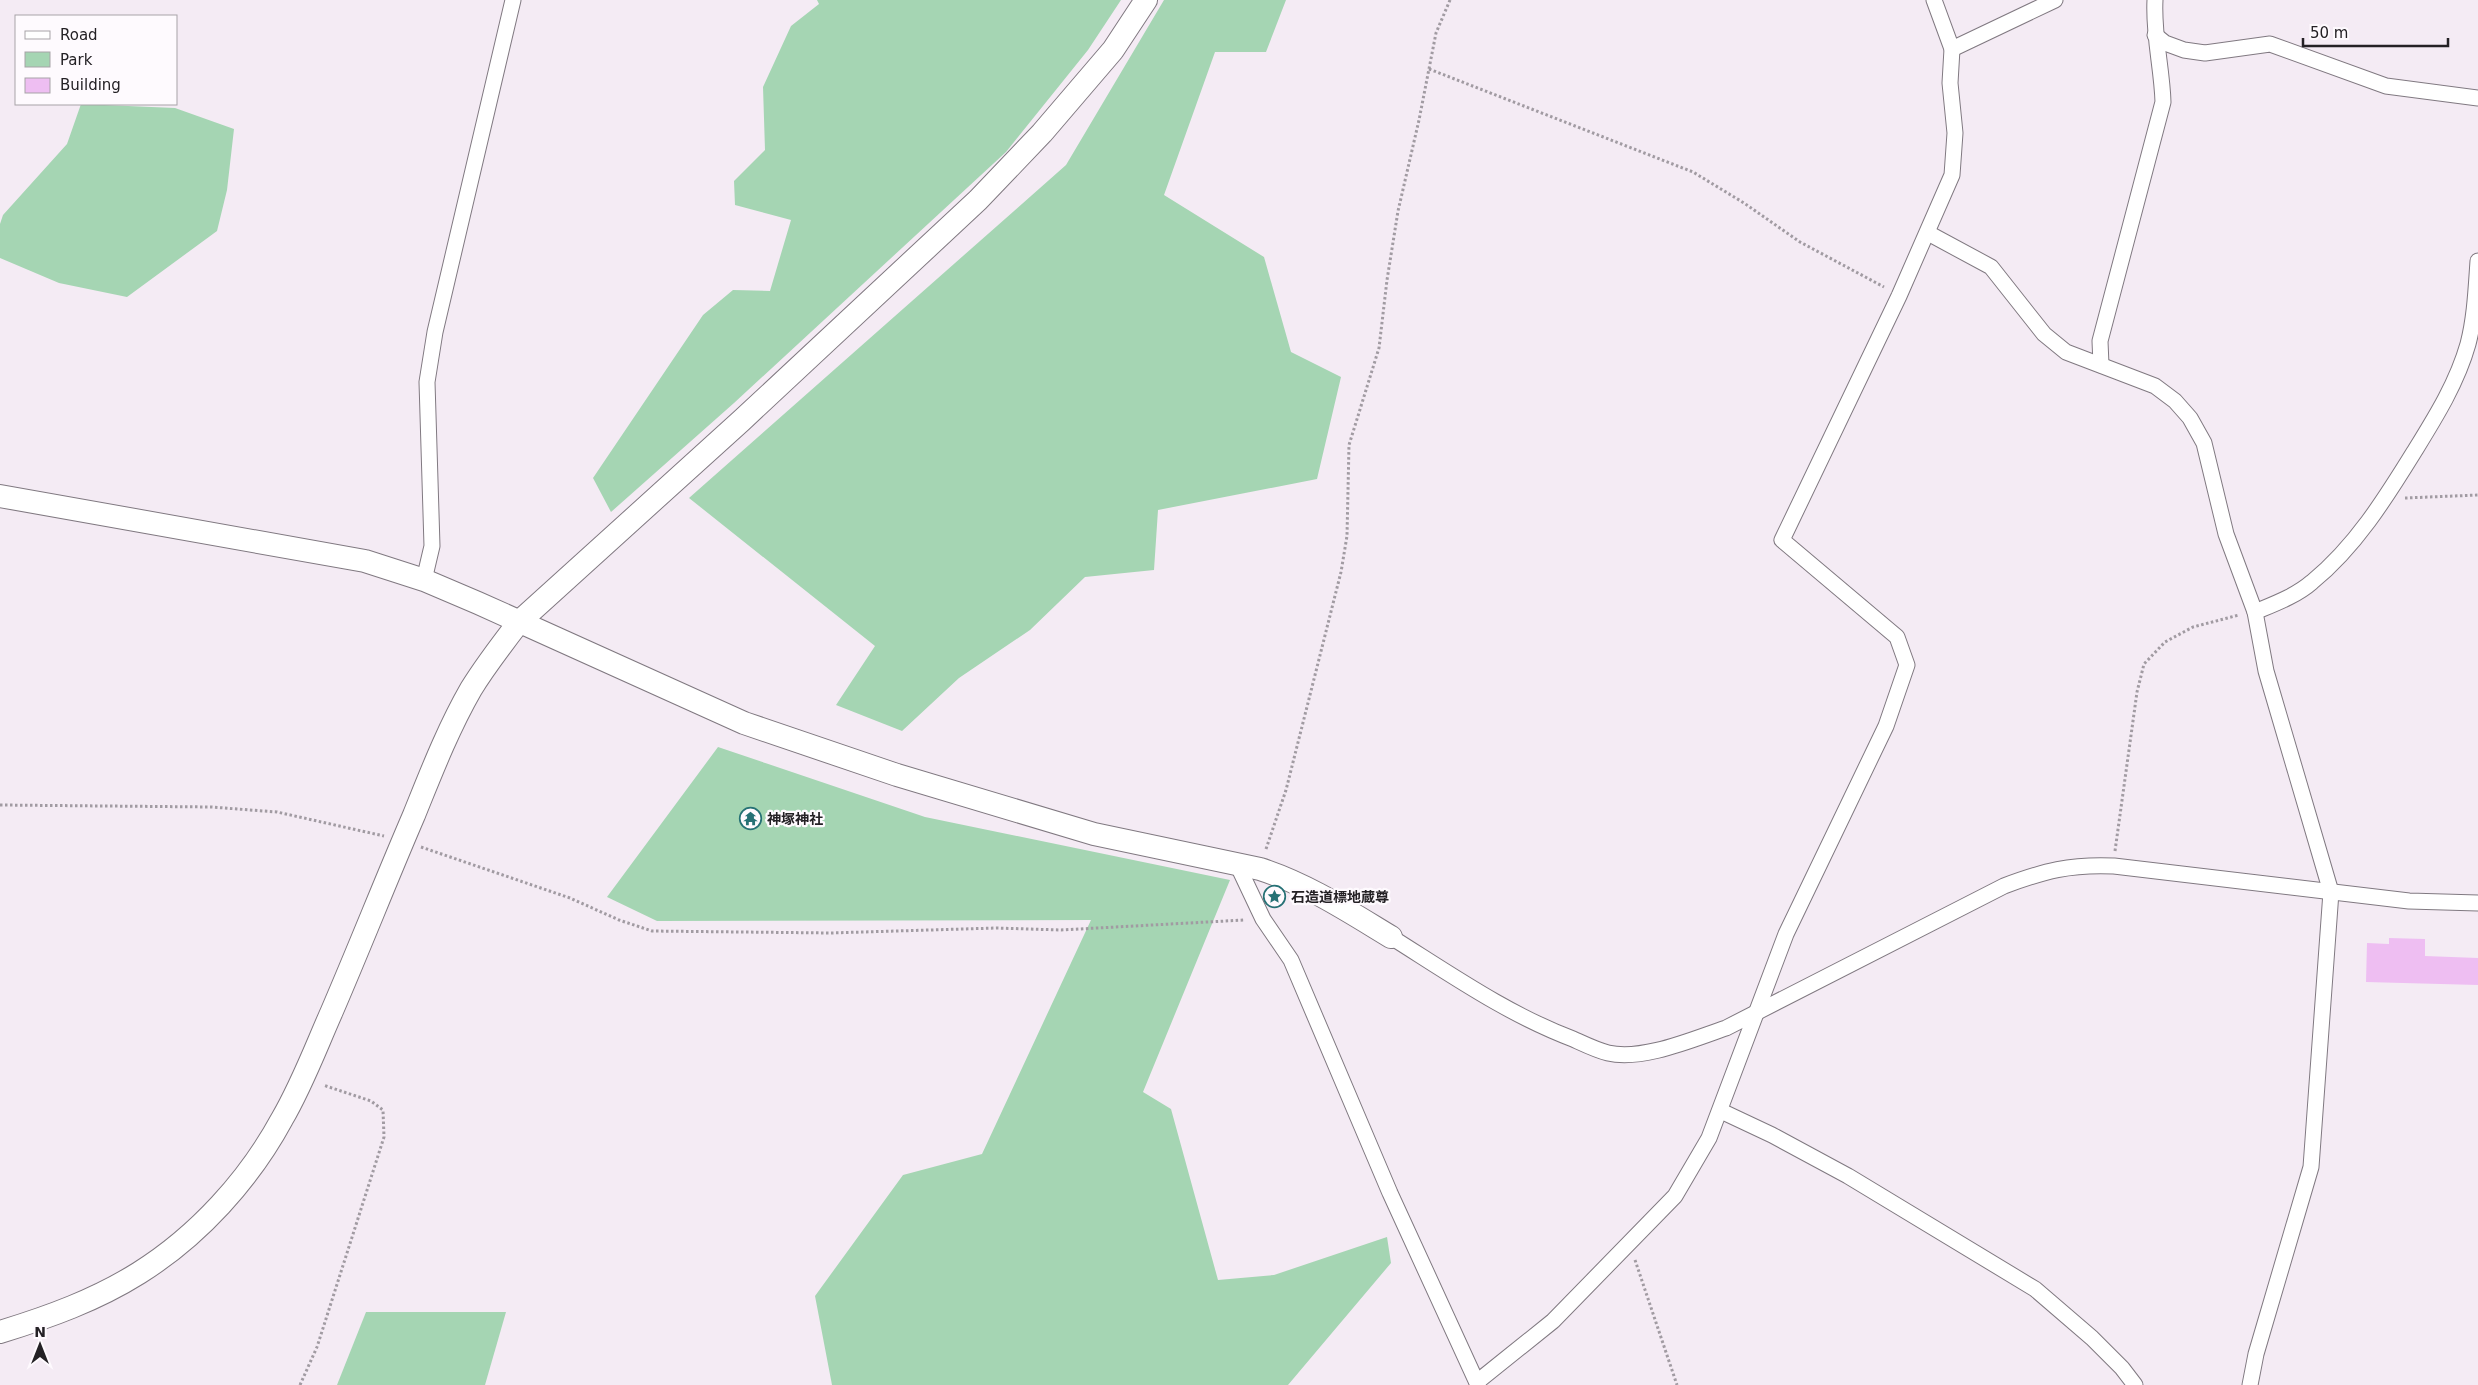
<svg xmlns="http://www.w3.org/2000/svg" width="2478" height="1385" font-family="'DejaVu Sans','Noto Sans JP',sans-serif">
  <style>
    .green { fill: #a5d5b3 }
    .building { fill: #eebef2 }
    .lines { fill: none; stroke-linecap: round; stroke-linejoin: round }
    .street-casing { stroke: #807981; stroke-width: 17 }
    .secondary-casing { stroke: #807981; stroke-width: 24 }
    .path { stroke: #a19ba2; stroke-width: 3; stroke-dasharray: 2.5 2.5; stroke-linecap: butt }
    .street { stroke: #fff; stroke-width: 15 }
    .secondary { stroke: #fff; stroke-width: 22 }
    .labels { text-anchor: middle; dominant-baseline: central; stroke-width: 4.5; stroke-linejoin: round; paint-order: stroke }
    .poi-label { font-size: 14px; font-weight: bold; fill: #242125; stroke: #fefafe; text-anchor: start }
  </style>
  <rect width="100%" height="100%" fill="#f4ebf4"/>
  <g class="green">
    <polygon points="817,0 1121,0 1088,50 1006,152 734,403 611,512 593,478 703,315 733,290 770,291 791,220 735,205 734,181 765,150 763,87 791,26 819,4"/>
    <polygon points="1164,0 1286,0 1266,52 1215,52 1164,195 1264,257 1291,352 1341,377 1317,479 1158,510 1154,570 1085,577 1030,630 959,678 902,731 836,705 875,646 689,498 1066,165"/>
    <polygon points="81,104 175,108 234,129 227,190 217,231 127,297 59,283 0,258 0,224 3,215 67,144"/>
    <polygon points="718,747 925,817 1230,880 1143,1092 1171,1109 1218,1280 1274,1275 1387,1237 1391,1263 1288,1385 832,1385 815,1296 903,1175 982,1154 1091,920 657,921 607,897"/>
    <polygon points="366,1312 506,1312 485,1385 337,1385"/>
  </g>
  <polygon class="building" points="2389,938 2425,939 2425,956 2478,958 2478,985 2366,982 2367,943 2389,944"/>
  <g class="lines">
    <defs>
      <g id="street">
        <polyline points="2155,35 2165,43 2184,50 2205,53 2270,44 2386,86 2478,98"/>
        <polyline points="1952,49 2055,0"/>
        <polyline points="1928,233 1991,267 2044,334 2066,352 2155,386 2175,401 2190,418 2204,443 2226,534 2255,612 2266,671 2331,892 2311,1167 2256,1354 2250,1385"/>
        <path d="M 2101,365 L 2100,341 L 2163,102 C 2162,68 2153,35 2155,0"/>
        <polyline points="424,580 432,546 427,382 435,332 513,0"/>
        <path d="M 2255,612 C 2274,604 2296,596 2312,582 C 2355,547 2385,499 2414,452 C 2435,418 2457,383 2468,344 C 2475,317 2476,289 2478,261"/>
        <polyline points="1237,864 1263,919 1291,960 1390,1193 1478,1385"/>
        <path d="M 1391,937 C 1450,974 1507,1014 1573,1039 C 1584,1044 1596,1050 1608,1053 C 1643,1061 1693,1039 1726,1028 L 2004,886 C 2044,871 2070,864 2114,866 L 2409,901 L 2478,903"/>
        <polyline points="1721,1111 1772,1135 1848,1176 2035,1289 2092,1338 2122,1368 2135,1385"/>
        <polyline points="1477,1382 1553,1321 1675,1196 1709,1138 1786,934 1886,726 1907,665 1897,637 1782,540 1899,296 1952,175 1955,133 1950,83 1952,49 1934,0"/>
      </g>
      <g id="secondary">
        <path d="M 0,496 L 365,561 L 424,580 L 478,603 L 744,723 L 897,775 L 1094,834 L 1260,869 C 1307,884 1348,911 1391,937"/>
        <path d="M 0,1332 C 49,1317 96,1300 139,1273 C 198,1236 249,1180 282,1119 C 302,1085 316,1047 332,1011 C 360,946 386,880 414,815 C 431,773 448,729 471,689 C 485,666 502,644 519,622 L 741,421 L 978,200 L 1042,133 L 1113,50 L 1146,0"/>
      </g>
    </defs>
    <use href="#street" class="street-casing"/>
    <use href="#secondary" class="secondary-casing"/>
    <g class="path">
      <polyline points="1429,69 1693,172 1744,203 1800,242 1884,287"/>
      <polyline points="2405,498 2478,495"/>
      <polyline points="0,805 211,807 277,812 384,836"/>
      <polyline points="421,847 570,898 619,920 652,931 830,933 996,928 1061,930 1244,920"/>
      <polyline points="1266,849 1286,790 1341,572 1347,536 1349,445 1379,348 1387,280 1398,211 1419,120 1436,33 1450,0"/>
      <polyline points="2115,851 2137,692 2144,664 2165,642 2193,627 2239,615"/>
      <polyline points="1635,1260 1677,1385"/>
      <polyline points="300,1385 317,1347 384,1137 383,1110 371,1101 323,1085"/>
    </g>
    <use href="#street" class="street"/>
    <use href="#secondary" class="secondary"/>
  </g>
  <defs>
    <symbol id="temple-ring" viewBox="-11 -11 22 22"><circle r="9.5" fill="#fefafe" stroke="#267175" stroke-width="1.5"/><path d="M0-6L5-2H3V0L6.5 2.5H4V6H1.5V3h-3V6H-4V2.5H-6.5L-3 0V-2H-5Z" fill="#267175"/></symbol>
    <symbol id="sight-ring" viewBox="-11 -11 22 22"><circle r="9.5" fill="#fefafe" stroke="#267175" stroke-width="1.5"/><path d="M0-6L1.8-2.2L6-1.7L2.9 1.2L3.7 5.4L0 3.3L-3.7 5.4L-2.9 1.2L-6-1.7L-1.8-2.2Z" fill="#267175"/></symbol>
  </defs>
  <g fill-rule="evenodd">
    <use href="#temple-ring" x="738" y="806" width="25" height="25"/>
    <use href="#sight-ring" x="1262" y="884" width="25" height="25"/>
  </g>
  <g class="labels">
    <g class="poi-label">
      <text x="767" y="819">神塚神社</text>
      <text x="1291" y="897">石造道標地蔵尊</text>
    </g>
  </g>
  <rect x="15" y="15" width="162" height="90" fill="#fefafe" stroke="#a7a3a7"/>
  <rect x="25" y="31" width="25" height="8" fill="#ffffff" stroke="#a7a3a7"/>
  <text x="60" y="40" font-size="15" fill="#242125">Road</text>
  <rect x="25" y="52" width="25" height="15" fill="#a5d5b3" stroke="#a7a3a7"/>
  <text x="60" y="65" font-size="15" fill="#242125">Park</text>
  <rect x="25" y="78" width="25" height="15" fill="#eebef2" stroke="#a7a3a7"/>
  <text x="60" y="90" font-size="15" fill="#242125">Building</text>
  <g transform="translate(40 1345)" stroke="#fefafe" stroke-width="4" paint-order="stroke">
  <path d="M0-4L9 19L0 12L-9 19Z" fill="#242125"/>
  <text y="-8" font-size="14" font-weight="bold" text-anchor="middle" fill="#242125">N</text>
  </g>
  <path d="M2303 38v8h145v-8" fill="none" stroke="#242125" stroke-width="2.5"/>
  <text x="2310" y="38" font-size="15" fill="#242125" stroke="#fefafe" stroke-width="4" paint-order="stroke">50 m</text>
</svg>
